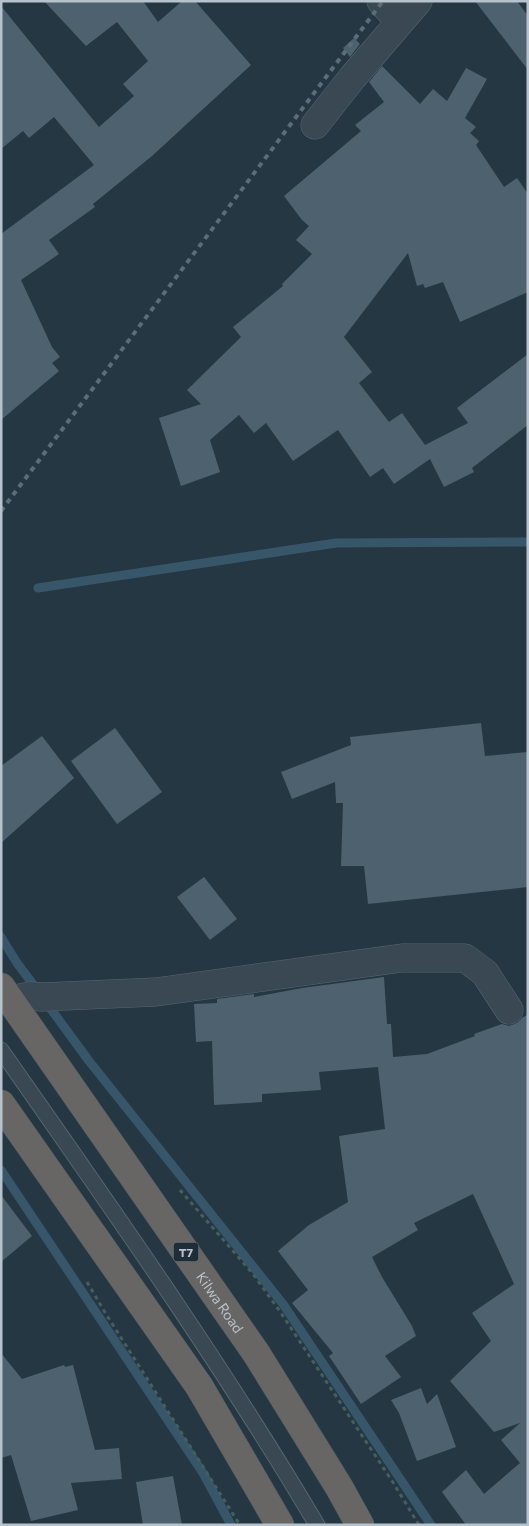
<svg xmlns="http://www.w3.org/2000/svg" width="529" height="1526" font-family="Commissioner,sans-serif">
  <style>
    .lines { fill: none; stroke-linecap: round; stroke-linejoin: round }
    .stream { stroke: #38566a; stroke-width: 9 }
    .building { fill: #4d616e }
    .service-casing { stroke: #57666f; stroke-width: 17 }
    .minor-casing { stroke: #57666f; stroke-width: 29 }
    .trunk-casing { stroke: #44535c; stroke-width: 29 }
    .path { stroke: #455f5d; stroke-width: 3; stroke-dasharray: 4 4; stroke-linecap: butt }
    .service { stroke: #394852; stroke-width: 15 }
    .minor { stroke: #394852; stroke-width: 28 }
    .trunk { stroke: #686664; stroke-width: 28 }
    .rail { stroke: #5b6d79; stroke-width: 4; stroke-dasharray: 5 5; stroke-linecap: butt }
    .labels { text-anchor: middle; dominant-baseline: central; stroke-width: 4.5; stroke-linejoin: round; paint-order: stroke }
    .shield { fill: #1e2d37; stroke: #88969f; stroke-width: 1 }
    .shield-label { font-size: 12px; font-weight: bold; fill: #b6c3cc }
    .street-label { font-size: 14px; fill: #b6c3cc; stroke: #1e2d37 }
  </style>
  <rect width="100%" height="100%" fill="#253742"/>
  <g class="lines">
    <g class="stream">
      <polyline points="38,588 336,543 528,542"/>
      <polyline points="1,937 17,963 38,991"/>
      <polyline points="45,1001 89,1061 283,1304 431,1525"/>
      <polyline points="1,1170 203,1473 231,1525"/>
    </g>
  </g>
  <g class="building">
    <polygon points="44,1 143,1 158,22 182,1 195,1 251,65 152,156 93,204 95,207 49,240 59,254 21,280 52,347 60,357 52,363 59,371 1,420 1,234 94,165 54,117 29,138 23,131 1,149 1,6 99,127 134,96 123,84 148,61 117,22 86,46"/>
    <polygon points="475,1 517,1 528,16 528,70"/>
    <polygon points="354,38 360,44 350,57 343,48"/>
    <polygon points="382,66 420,104 433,89 447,101 466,68 487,79 465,118 476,127 470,133 479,141 476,145 504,187 517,178 528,194 528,292 460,322 443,282 425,288 423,284 417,286 408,253 344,337 372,372 359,383 389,422 402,413 425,445 468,423 457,408 528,354 528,425 472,468 474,472 444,487 430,459 394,484 383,468 370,477 338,430 293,461 266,423 254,433 239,415 210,440 220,472 181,486 159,418 201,404 187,390 241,337 233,327 283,286 282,284 312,254 296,240 309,226 302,220 284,196 361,131 355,125 384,102 369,82"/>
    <polygon points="481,723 485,756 528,752 528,887 368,904 364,866 341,866 343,803 336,803 335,782 292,799 281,772 351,745 350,737"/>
    <polygon points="115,728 162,792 117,824 71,761"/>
    <polygon points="42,736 74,778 1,843 1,766"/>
    <polygon points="204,877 237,919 210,940 177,897"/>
    <polygon points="384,977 387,1024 391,1024 393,1057 427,1054 475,1036 474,1034 502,1024 509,1026 517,1023 523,1017 528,1015 528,1525 466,1525 442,1492 466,1470 484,1494 520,1463 501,1440 520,1423 494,1432 450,1381 491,1341 472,1313 514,1284 473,1194 414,1223 418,1230 372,1257 382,1277 412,1326 416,1336 385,1356 401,1377 361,1404 329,1356 333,1353 292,1303 308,1290 278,1251 309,1225 348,1202 339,1136 385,1129 378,1067 319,1072 321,1090 262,1094 262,1102 214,1105 212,1041 196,1042 194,1004 217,1003 217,999 254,994 254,997 302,988"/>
    <polygon points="1,1195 32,1236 1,1262"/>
    <polygon points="1,1353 22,1379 64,1365 65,1367 73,1365 95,1450 119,1448 122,1479 71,1483 78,1510 31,1521 11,1455 1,1458"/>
    <polygon points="421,1388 427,1404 437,1394 456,1447 417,1461 399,1413 391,1400"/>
    <polygon points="173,1476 182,1525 143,1525 136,1482"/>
  </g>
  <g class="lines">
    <defs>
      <path id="service" d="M 1,1050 C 110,1206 220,1361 317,1525"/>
      <g id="minor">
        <polyline points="381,1 399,21"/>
        <polyline points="315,125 352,78 418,1"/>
        <polyline points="11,1000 30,996 42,997 156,992 402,958 465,958 485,973 509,1010"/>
      </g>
      <g id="trunk">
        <path id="s1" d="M 1,987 L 256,1353 L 339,1487 L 360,1525"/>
        <polyline points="1,1104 199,1386 280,1525"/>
      </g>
    </defs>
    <use href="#service" class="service-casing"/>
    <use href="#minor" class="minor-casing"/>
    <use href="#trunk" class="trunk-casing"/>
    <g class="path">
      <polyline points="180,1190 253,1274 279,1310 394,1484 419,1525"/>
      <polyline points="87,1282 106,1314 240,1525"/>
    </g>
    <use href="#service" class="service"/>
    <use href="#minor" class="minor"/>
    <use href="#trunk" class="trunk"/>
    <polyline class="rail" points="1,511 383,1"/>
  </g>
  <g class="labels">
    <rect class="shield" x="173.5" y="1242.5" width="25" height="19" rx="4"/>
    <g class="shield-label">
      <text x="186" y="1252">T7</text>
    </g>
    <g class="street-label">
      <text stroke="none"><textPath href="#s1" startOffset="384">Kilwa Road</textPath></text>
    </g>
  </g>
  <rect width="529" height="1526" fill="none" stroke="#b6c3cc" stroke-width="5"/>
</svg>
